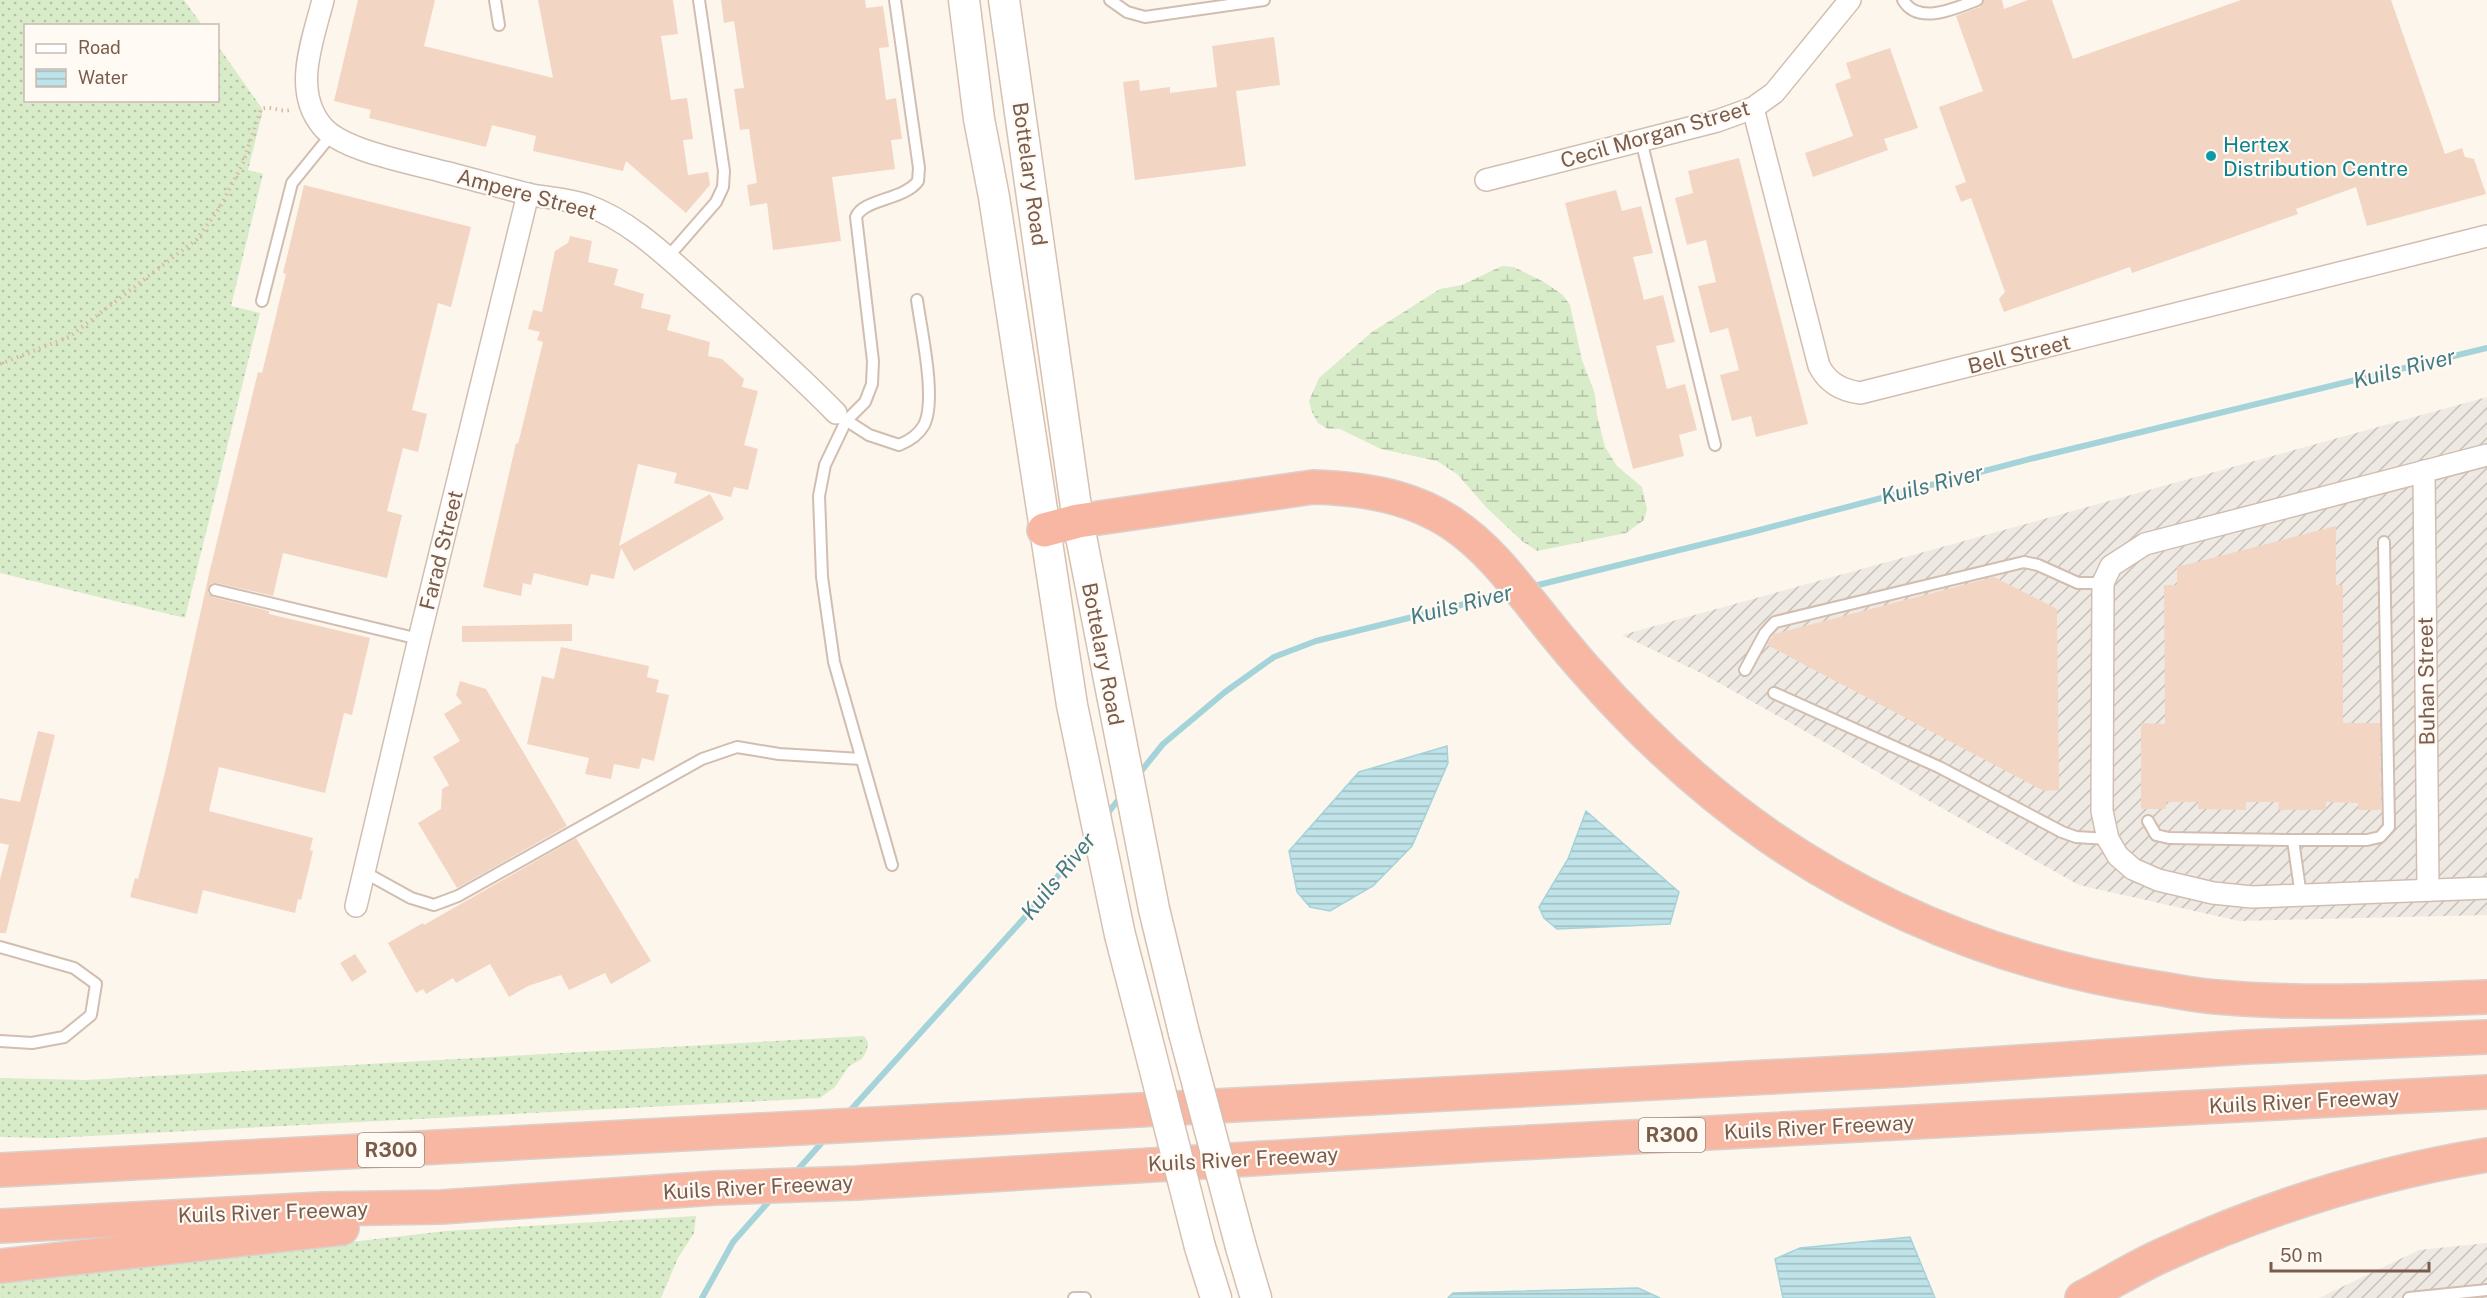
<svg xmlns="http://www.w3.org/2000/svg" width="2487" height="1298" font-family="'Public Sans',sans-serif">
  <style>
    .industrial { fill: url(#industrial-furrows) }
    .grass { fill: url(#grass-dots) }
    .wetland { fill: url(#wetland-marsh) }
    .water { fill: url(#water-rules); stroke: #a5d3da; stroke-width: 1.5 }
    .lines { fill: none; stroke-linecap: round; stroke-linejoin: round }
    .stream { stroke: #a5d3da; stroke-width: 6 }
    .building { fill: #f3d5c3 }
    .service-casing { stroke: #d1beb0; stroke-width: 14 }
    .minor-casing { stroke: #d1beb0; stroke-width: 24 }
    .secondary-casing { stroke: #d6c0b0; stroke-width: 33 }
    .motorway-casing { stroke: #dad1cd; stroke-width: 36 }
    .path { stroke: #d9b8a5; stroke-width: 4; stroke-dasharray: 1.5 4.5; stroke-linecap: butt }
    .service { stroke: #fff; stroke-width: 10 }
    .minor { stroke: #fff; stroke-width: 21 }
    .secondary { stroke: #fff; stroke-width: 30 }
    .motorway { stroke: #f7b7a3; stroke-width: 33 }
    .secondary-bridge-casing { stroke: #d6c0b0; stroke-width: 33; stroke-linecap: butt }
    .secondary-bridge { stroke: #fff; stroke-width: 30 }
    .culture-dot { fill: #0f9aa8; stroke: #fffaf3; stroke-width: 2 }
    .labels { text-anchor: middle; dominant-baseline: central; stroke-width: 4.5; stroke-linejoin: round; paint-order: stroke }
    .shield { fill: #fffaf3; stroke: #a28b7f; stroke-width: 1.5 }
    .shield-label { font-size: 20px; font-weight: bold; fill: #7a5c4d }
    .street-label { font-size: 21px; fill: #7a5c4d; stroke: #fffaf3 }
    .culture-label { font-size: 21px; fill: #0d838f; stroke: #fffaf3; text-anchor: start }
    .water-label { font-size: 22px; font-style: italic; fill: #437c86; stroke: #fffaf3 }
  </style>
  <defs>
    <pattern id="industrial-furrows" width="10" height="10" patternUnits="userSpaceOnUse" patternTransform="scale(1.5)"><rect width="10" height="10" fill="#efe9e4"/><path d="M-1 1l2-2M0 10L10 0M9 11l2-2" fill="none" stroke="#c7c0bb"/></pattern>
    <pattern id="grass-dots" width="8" height="8" patternUnits="userSpaceOnUse" patternTransform="scale(1.5)"><rect width="8" height="8" fill="#d8ecc9"/><path d="M2 2h.1M6 6h.1" fill="none" stroke="#b4c2a5" stroke-width="1.8" stroke-linecap="round"/></pattern>
    <pattern id="wetland-marsh" width="20" height="14" patternUnits="userSpaceOnUse" patternTransform="scale(1.5)"><rect width="20" height="14" fill="#d8ecc9"/><path d="M1 5h8M5 5V1M11 12h8M15 12V8" fill="none" stroke="#b4c2a5"/></pattern>
    <pattern id="water-rules" width="6" height="5" patternUnits="userSpaceOnUse" patternTransform="scale(1.5)"><rect width="6" height="5" fill="#bfe3e8"/><path d="M0 2.5h6" fill="none" stroke="#a0bbbe"/></pattern>
  </defs>
  <rect width="100%" height="100%" fill="#fdf6ec"/>
  <g class="industrial">
    <polygon points="2487,397 2487,915 2239,921 2079,885 1703,674 1622,635"/>
    <polygon points="2487,1243 2487,1298 2319,1298 2419,1250"/>
  </g>
  <g class="grass">
    <polygon points="0,0 184,0 202,25 26,26 26,100 218,100 218,46 263,110 248,170 263,174 231,306 260,313 185,618 0,573"/>
    <polygon points="864,1036 868,1042 867,1050 862,1059 849,1066 835,1087 820,1098 52,1138 0,1137 0,1078 85,1080"/>
    <polygon points="696,1216 694,1233 678,1258 661,1298 0,1298 0,1282 446,1231"/>
  </g>
  <polygon class="wetland" points="1502,266 1514,267 1544,282 1563,295 1570,305 1582,360 1595,394 1597,415 1605,447 1617,466 1642,487 1647,509 1644,520 1626,533 1537,551 1522,541 1487,508 1457,474 1437,461 1381,449 1340,429 1328,429 1318,423 1312,412 1309,401 1319,378 1372,332 1440,289 1462,285"/>
  <g class="water">
    <polygon points="1447,746 1448,763 1412,846 1373,886 1330,911 1310,907 1297,892 1289,851 1359,772"/>
    <polygon points="1586,811 1679,892 1670,924 1557,929 1544,918 1539,907 1568,859"/>
    <polygon points="1910,1237 1935,1298 1783,1298 1775,1259 1800,1248"/>
    <polygon points="1638,1288 1660,1298 1448,1298 1453,1293"/>
  </g>
  <g class="lines">
    <g class="stream">
      <polyline points="1530,587 1752,532 2034,458 2487,348"/>
      <polyline points="1138,775 1163,744 1225,692 1274,657 1316,641 1509,593"/>
      <polyline points="1104,818 1122,795"/>
      <polyline points="847,1114 1026,916 1089,837"/>
      <polyline points="793,1175 826,1138"/>
      <polyline points="702,1298 733,1242 772,1198"/>
    </g>
  </g>
  <g class="building">
    <polygon points="358,0 435,0 424,46 553,78 538,0 673,0 678,34 661,36 671,100 687,98 693,139 683,140 688,175 708,172 710,185 686,213 626,161 623,171 533,151 536,136 492,125 486,147 369,118 371,110 334,101"/>
    <polygon points="721,0 865,0 866,8 883,6 889,47 879,48 886,100 896,98 902,139 891,140 895,169 832,177 841,241 773,250 767,203 750,206 747,185 757,183 749,129 740,130 734,89 744,88 734,21 724,23"/>
    <polygon points="1984,0 2002,0 2004,9 2028,0 2052,0 2073,59 2241,0 2391,0 2445,154 2462,148 2465,157 2474,159 2486,194 2367,226 2356,187 2296,209 2298,214 2132,273 2130,267 2004,312 1999,299 2005,292 1971,198 1961,202 1955,186 1966,182 1939,107 1983,91 1956,16 1980,7"/>
    <polygon points="1274,37 1280,85 1236,91 1246,166 1135,180 1123,82 1139,80 1140,91 1170,87 1170,93 1217,87 1212,46"/>
    <polygon points="1890,48 1918,128 1884,139 1888,150 1813,177 1805,153 1853,136 1835,84 1851,78 1846,63"/>
    <polygon points="1739,158 1808,424 1756,437 1751,416 1732,421 1720,375 1739,370 1728,328 1710,333 1698,286 1716,282 1706,240 1687,245 1675,198 1693,193 1688,171"/>
    <polygon points="304,185 471,227 451,307 438,303 412,410 427,414 418,452 403,448 387,511 402,515 387,578 283,553 273,596 217,583 212,583 208,588 208,593 213,597 269,611 269,614 370,638 352,715 344,713 325,793 219,767 209,811 313,838 310,850 313,851 308,872 301,900 298,899 295,913 203,890 197,914 130,897 135,878 138,879 165,772 209,574 258,372 262,373 286,274 283,273"/>
    <polygon points="1616,190 1622,211 1641,206 1653,253 1633,257 1644,300 1663,295 1675,342 1656,346 1667,389 1685,384 1697,430 1679,435 1684,456 1633,469 1565,203"/>
    <polygon points="570,236 592,241 588,262 618,269 614,285 644,294 641,308 671,315 667,330 710,342 708,356 722,359 744,379 742,387 758,391 744,445 758,449 748,490 734,487 731,497 674,483 677,473 638,464 619,546 710,494 724,519 634,571 621,548 614,579 591,574 588,586 534,573 531,585 523,583 521,596 483,587 516,443 518,444 543,342 537,340 540,332 528,329 533,310 542,312 555,251 568,243"/>
    <polygon points="2336,526 2336,585 2343,585 2343,723 2380,723 2381,810 2358,810 2358,803 2326,802 2326,810 2278,810 2279,802 2246,802 2246,810 2198,809 2198,802 2166,802 2166,809 2141,809 2141,723 2165,724 2164,585 2177,585 2177,567"/>
    <polygon points="1994,577 2057,609 2059,790 2044,791 1767,645 1774,634"/>
    <polygon points="572,624 572,641 462,642 462,626"/>
    <polygon points="561,647 649,666 647,677 659,680 656,692 669,695 654,761 642,758 639,769 614,764 611,779 585,774 589,758 527,744 542,676 554,679"/>
    <polygon points="460,681 486,689 567,826 457,888 418,823 441,809 442,789 449,785 433,757 460,741 444,714 462,703 456,695"/>
    <polygon points="38,731 55,735 6,933 0,933 0,880 9,845 0,843 0,798 20,802"/>
    <polygon points="576,838 651,961 611,984 605,973 569,990 561,975 528,986 509,997 490,964 456,983 453,978 426,994 423,989 416,993 388,943 423,923 424,925"/>
    <polygon points="355,954 367,972 352,982 340,963"/>
  </g>
  <g class="lines">
    <defs>
      <g id="service">
        <polyline points="495,0 499,25"/>
        <polyline points="1110,0 1127,12 1145,17 1264,0"/>
        <path d="M 1903,0 C 1918,26 1956,8 1977,0"/>
        <polyline points="1641,140 1715,445"/>
        <polyline points="667,258 716,202 723,187 724,171 699,0"/>
        <polyline points="262,301 292,183 331,135"/>
        <path d="M 841,417 L 869,435 L 899,445 C 909,441 918,436 924,425 C 937,400 921,329 917,300"/>
        <polyline points="215,590 419,639"/>
        <polyline points="1745,670 1765,633 1775,622 2024,562 2038,565 2078,583 2103,583"/>
        <polyline points="1774,693 1939,767 2062,832 2076,837 2108,839"/>
        <polyline points="2148,821 2156,835 2169,838 2293,840"/>
        <path d="M 892,865 L 834,662 L 822,577 L 819,496 L 825,465 L 846,421 L 865,402 L 872,384 L 873,361 L 856,217 C 863,199 904,200 918,181 L 919,168 L 895,0"/>
        <polyline points="364,872 411,898 434,905 458,896 702,759 737,747 779,754 861,759"/>
        <polyline points="2301,896 2293,840 2367,840 2380,837 2389,827 2384,542"/>
        <polyline points="0,947 74,968 96,984 91,1015 64,1037 32,1043 0,1041"/>
        <polyline points="1074,1298 1085,1298"/>
        <polyline points="2409,1298 2487,1290"/>
      </g>
      <g id="minor">
        <path d="M 323,0 C 313,40 292,90 322,126 C 342,151 413,163 444,172 C 472,179 500,187 527,194 C 546,198 567,199 586,205 C 633,221 673,263 710,295 C 753,334 796,372 836,413"/>
        <path d="M 1753,108 L 1819,366 C 1828,383 1841,390 1860,393 L 2487,236"/>
        <polyline points="1486,180 1717,121 1753,108 1774,93 1850,0"/>
        <polyline points="2487,455 2145,544 2111,566 2103,583 2102,811 2108,839 2118,856 2133,869 2158,880 2213,893 2252,897 2487,888"/>
        <polyline points="2424,471 2428,890"/>
        <polyline points="356,906 419,639 528,194"/>
      </g>
      <g id="secondary">
        <polyline points="964,0 979,119 994,197 1072,705 1120,935 1146,1035"/>
        <polyline points="1004,0 1078,521 1154,909 1184,1033"/>
        <polyline points="1200,1247 1216,1298"/>
        <polyline points="1241,1247 1256,1298"/>
      </g>
      <g id="motorway">
        <path d="M 1044,530 L 1078,521 L 1313,487 C 1472,491 1492,564 1585,669 C 1640,732 1701,789 1770,837 C 1887,917 2016,966 2156,988 C 2176,991 2197,996 2217,997 C 2306,1005 2398,1000 2487,997"/>
        <polyline points="0,1170 1901,1070 2246,1047 2487,1037"/>
        <polyline points="0,1226 322,1209 441,1207 715,1188 856,1183 1479,1145 2487,1092"/>
        <polyline points="0,1266 342,1228"/>
        <path d="M 2082,1298 C 2109,1284 2136,1267 2163,1255 C 2266,1208 2375,1173 2487,1155"/>
      </g>
    </defs>
    <use href="#service" class="service-casing"/>
    <use href="#minor" class="minor-casing"/>
    <use href="#secondary" class="secondary-casing"/>
    <use href="#motorway" class="motorway-casing"/>
    <path class="path" d="M 0,364 L 69,337 L 197,239 L 220,207 L 243,163 L 261,109 C 272,105 282,114 292,109"/>
    <use href="#service" class="service"/>
    <use href="#minor" class="minor"/>
    <use href="#secondary" class="secondary"/>
    <use href="#motorway" class="motorway"/>
    <defs>
      <g id="secondary-bridge">
        <polyline points="1184,1033 1241,1247"/>
        <polyline points="1146,1035 1200,1247"/>
      </g>
    </defs>
    <use href="#secondary-bridge" class="secondary-bridge-casing"/>
    <use href="#secondary-bridge" class="secondary-bridge"/>
  </g>
  <circle class="culture-dot" cx="2211" cy="156" r="6"/>
  <g class="labels">
    <g class="shield">
      <rect x="1639" y="1118" width="66" height="34" rx="4.5"/>
      <rect x="358" y="1133" width="66" height="34" rx="4.5"/>
    </g>
    <g class="shield-label">
      <text x="1672" y="1135">R300</text>
      <text x="391" y="1150">R300</text>
    </g>
    <g class="street-label">
      <text transform="translate(1655 134) rotate(-16)">Cecil Morgan Street</text>
      <text transform="translate(1030 174) rotate(82)">Bottelary Road</text>
      <text transform="translate(527 194) rotate(15)">Ampere Street</text>
      <text transform="translate(2019 354) rotate(-14)">Bell Street</text>
      <text transform="translate(441 550) rotate(-76)">Farad Street</text>
      <text transform="translate(1103 654) rotate(79)">Bottelary Road</text>
      <text transform="translate(2426 681) rotate(-91)">Buhan Street</text>
      <text transform="translate(2304 1101) rotate(-3)">Kuils River Freeway</text>
      <text transform="translate(1819 1127) rotate(-3)">Kuils River Freeway</text>
      <text transform="translate(1243 1159) rotate(-3)">Kuils River Freeway</text>
      <text transform="translate(758 1187) rotate(-3)">Kuils River Freeway</text>
      <text transform="translate(273 1212) rotate(-2)">Kuils River Freeway</text>
    </g>
    <g class="culture-label">
      <text x="2223" y="144">Hertex<tspan x="2223" dy="24">Distribution Centre</tspan></text>
    </g>
    <g class="water-label">
      <text transform="translate(2404 368) rotate(-14)">Kuils River</text>
      <text transform="translate(1932 484) rotate(-14)">Kuils River</text>
      <text transform="translate(1461 604) rotate(-14)">Kuils River</text>
      <text transform="translate(1058 876) rotate(-51)">Kuils River</text>
    </g>
  </g>
  <rect x="24" y="24" width="195" height="78" fill="#fffaf3" stroke="#cabbb1" stroke-width="1.5"/>
  <rect x="36" y="44" width="30" height="9" fill="#ffffff" stroke="#cabbb1" stroke-width="1.5"/>
  <text x="78" y="54" font-size="18" fill="#7a5c4d">Road</text>
  <rect x="36" y="69" width="30" height="18" fill="url(#water-rules)" stroke="#cabbb1" stroke-width="1.5"/>
  <text x="78" y="84" font-size="18" fill="#7a5c4d">Water</text>
  <path d="M2271 1262v9h158v-9" fill="none" stroke="#7a5c4d" stroke-width="3"/>
  <text x="2280" y="1262" font-size="18" fill="#7a5c4d" stroke="#fffaf3" stroke-width="4.5" paint-order="stroke">50 m</text>
</svg>
